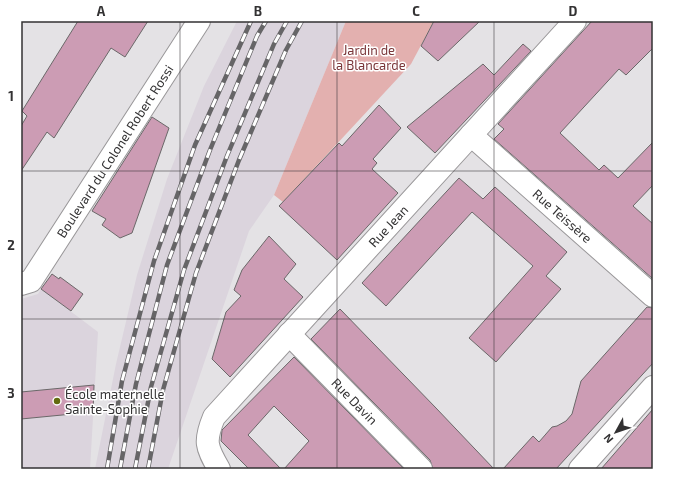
<svg xmlns="http://www.w3.org/2000/svg" width="674" height="490" font-family="'Exo 2',sans-serif">
  <style>
    .built { fill: #dbd4dd }
    .green { fill: #e3b0af }
    .building { fill: #cc9cb4; stroke: #6b6869 }
    .lines { fill: none; stroke-linecap: round; stroke-linejoin: round }
    .street-casing { stroke: #999799; stroke-width: 24 }
    .street { stroke: #fff; stroke-width: 22 }
    .rail-casing { stroke: #666567; stroke-width: 4.5 }
    .rail { stroke: #fff; stroke-width: 3; stroke-dasharray: 9; stroke-linecap: butt }
    .grid { fill: none; stroke: #333233; stroke-width: 1; stroke-opacity: 0.55 }
    .poi-dot { fill: #636b0f; stroke: #fff; stroke-width: 1.5 }
    .labels { text-anchor: middle; dominant-baseline: central; stroke-width: 3; stroke-linejoin: round; paint-order: stroke }
    .park-label { font-size: 13px; fill: #7a3639; stroke: #fff }
    .street-label { font-size: 13px; fill: #333233; stroke: #fff }
    .poi-label { font-size: 13px; fill: #333233; stroke: #fff; text-anchor: start }
    .neatline { fill: none; stroke: #333233; stroke-width: 1.5 }
    .grid-label { font-size: 13px; text-anchor: middle; font-weight: bold; fill: #333233 }
  </style>
  <rect width="100%" height="100%" fill="#e4e2e5"/>
  <g class="built">
    <polygon points="237,21 346,21 274,195 249,231 168,469 95,469 116,364 137,275 167,179 204,86"/>
    <polygon points="41,289 98,332 90,469 21,469 21,299 38,294"/>
  </g>
  <polygon class="green" points="346,21 434,21 411,64 283,202 274,195"/>
  <g class="building">
    <polygon points="78,21 148,21 125,57 111,48 54,138 47,132 21,171 21,126 27,116 22,111"/>
    <polygon points="434,21 480,21 438,61 421,46"/>
    <polygon points="592,21 653,21 653,48 626,75 619,69 560,133 599,170 604,165 618,178 653,142 653,185 633,206 653,224 653,279 494,139 504,129 498,124"/>
    <polygon points="523,44 531,51 435,153 407,127 483,64 494,75"/>
    <polygon points="379,105 401,128 373,159 377,163 372,169 398,193 337,260 279,206 339,143 342,146"/>
    <polygon points="152,117 169,128 132,233 120,238 102,225 106,219 92,211"/>
    <polygon points="459,178 483,199 495,187 567,252 546,276 561,289 496,362 469,338 533,266 472,212 386,306 362,283"/>
    <polygon points="269,236 296,264 284,279 303,297 230,377 212,359 226,312 241,296 234,290 242,270"/>
    <polygon points="52,274 59,279 60,277 83,294 71,311 41,289"/>
    <polygon points="647,307 653,308 653,363 556,469 503,469 533,436 539,442 552,427 557,426 566,421 572,414 581,381"/>
    <polygon points="340,309 436,408 494,469 433,469 430,460 311,339"/>
    <polygon points="294,357 404,469 284,469 309,441 274,406 248,435 281,469 249,469 221,441 222,430"/>
    <polygon points="94,385 93,412 21,419 21,392"/>
    <polygon points="653,409 653,469 601,469"/>
  </g>
  <g class="lines">
    <defs>
      <g id="street">
        <path id="s1" d="M 471,135 L 653,296"/>
        <path id="s2" d="M 21,284 L 31,281 L 199,21"/>
        <path id="s3" d="M 289,334 L 421,469"/>
        <path id="s4" d="M 219,469 C 206,447 204,441 214,417 L 575,21"/>
        <polyline points="580,469 653,387"/>
      </g>
    </defs>
    <use href="#street" class="street-casing"/>
    <use href="#street" class="street"/>
    <defs>
      <g id="rail">
        <polyline points="107,469 122,381 154,261 195,145 251,21"/>
        <polyline points="120,469 136,384 167,265 210,150 257,36 266,21"/>
        <polyline points="135,469 151,387 184,270 227,156 274,44 287,21"/>
        <polyline points="148,469 163,390 196,273 239,160 286,50 302,21"/>
      </g>
    </defs>
    <use href="#rail" class="rail-casing"/>
    <use href="#rail" class="rail"/>
  </g>
  <path class="grid" d="M 180,21 L 180,469M 337,21 L 337,469M 494,21 L 494,469M 21,171 L 653,171M 21,319 L 653,319"/>
  <circle class="poi-dot" cx="57" cy="401" r="4"/>
  <g class="labels">
    <g class="park-label">
      <text x="369" y="50">Jardin de<tspan x="369" dy="15">la Blancarde</tspan></text>
    </g>
    <g class="street-label">
      <text stroke="none"><textPath href="#s2" startOffset="165">Boulevard du Colonel Robert Rossi</textPath></text>
      <text stroke="none"><textPath href="#s1" startOffset="122">Rue Teissère</textPath></text>
      <text stroke="none"><textPath href="#s4" startOffset="314">Rue Jean</textPath></text>
      <text stroke="none"><textPath href="#s3" startOffset="94">Rue Davin</textPath></text>
    </g>
    <g class="poi-label">
      <text x="65" y="394">École maternelle<tspan x="65" dy="15">Sainte-Sophie</tspan></text>
    </g>
  </g>
  <rect width="674" height="490" fill="none" stroke="#ffffff" stroke-width="44"/>
  <g transform="translate(616 432) rotate(230)" stroke="#ffffff" stroke-width="3" paint-order="stroke">
  <path d="M0-3L7 15L0 10L-7 15Z" fill="#333233"/>
  <text y="-6" font-size="11" font-weight="bold" text-anchor="middle" fill="#333233">N</text>
  </g>
  <rect x="22" y="22" width="630" height="446" class="neatline"/>
  <g class="grid-label">
    <text x="101" y="16">A</text>
    <text x="258" y="16">B</text>
    <text x="416" y="16">C</text>
    <text x="573" y="16">D</text>
    <text x="11" y="101">1</text>
    <text x="11" y="250">2</text>
    <text x="11" y="398">3</text>
  </g>
</svg>
